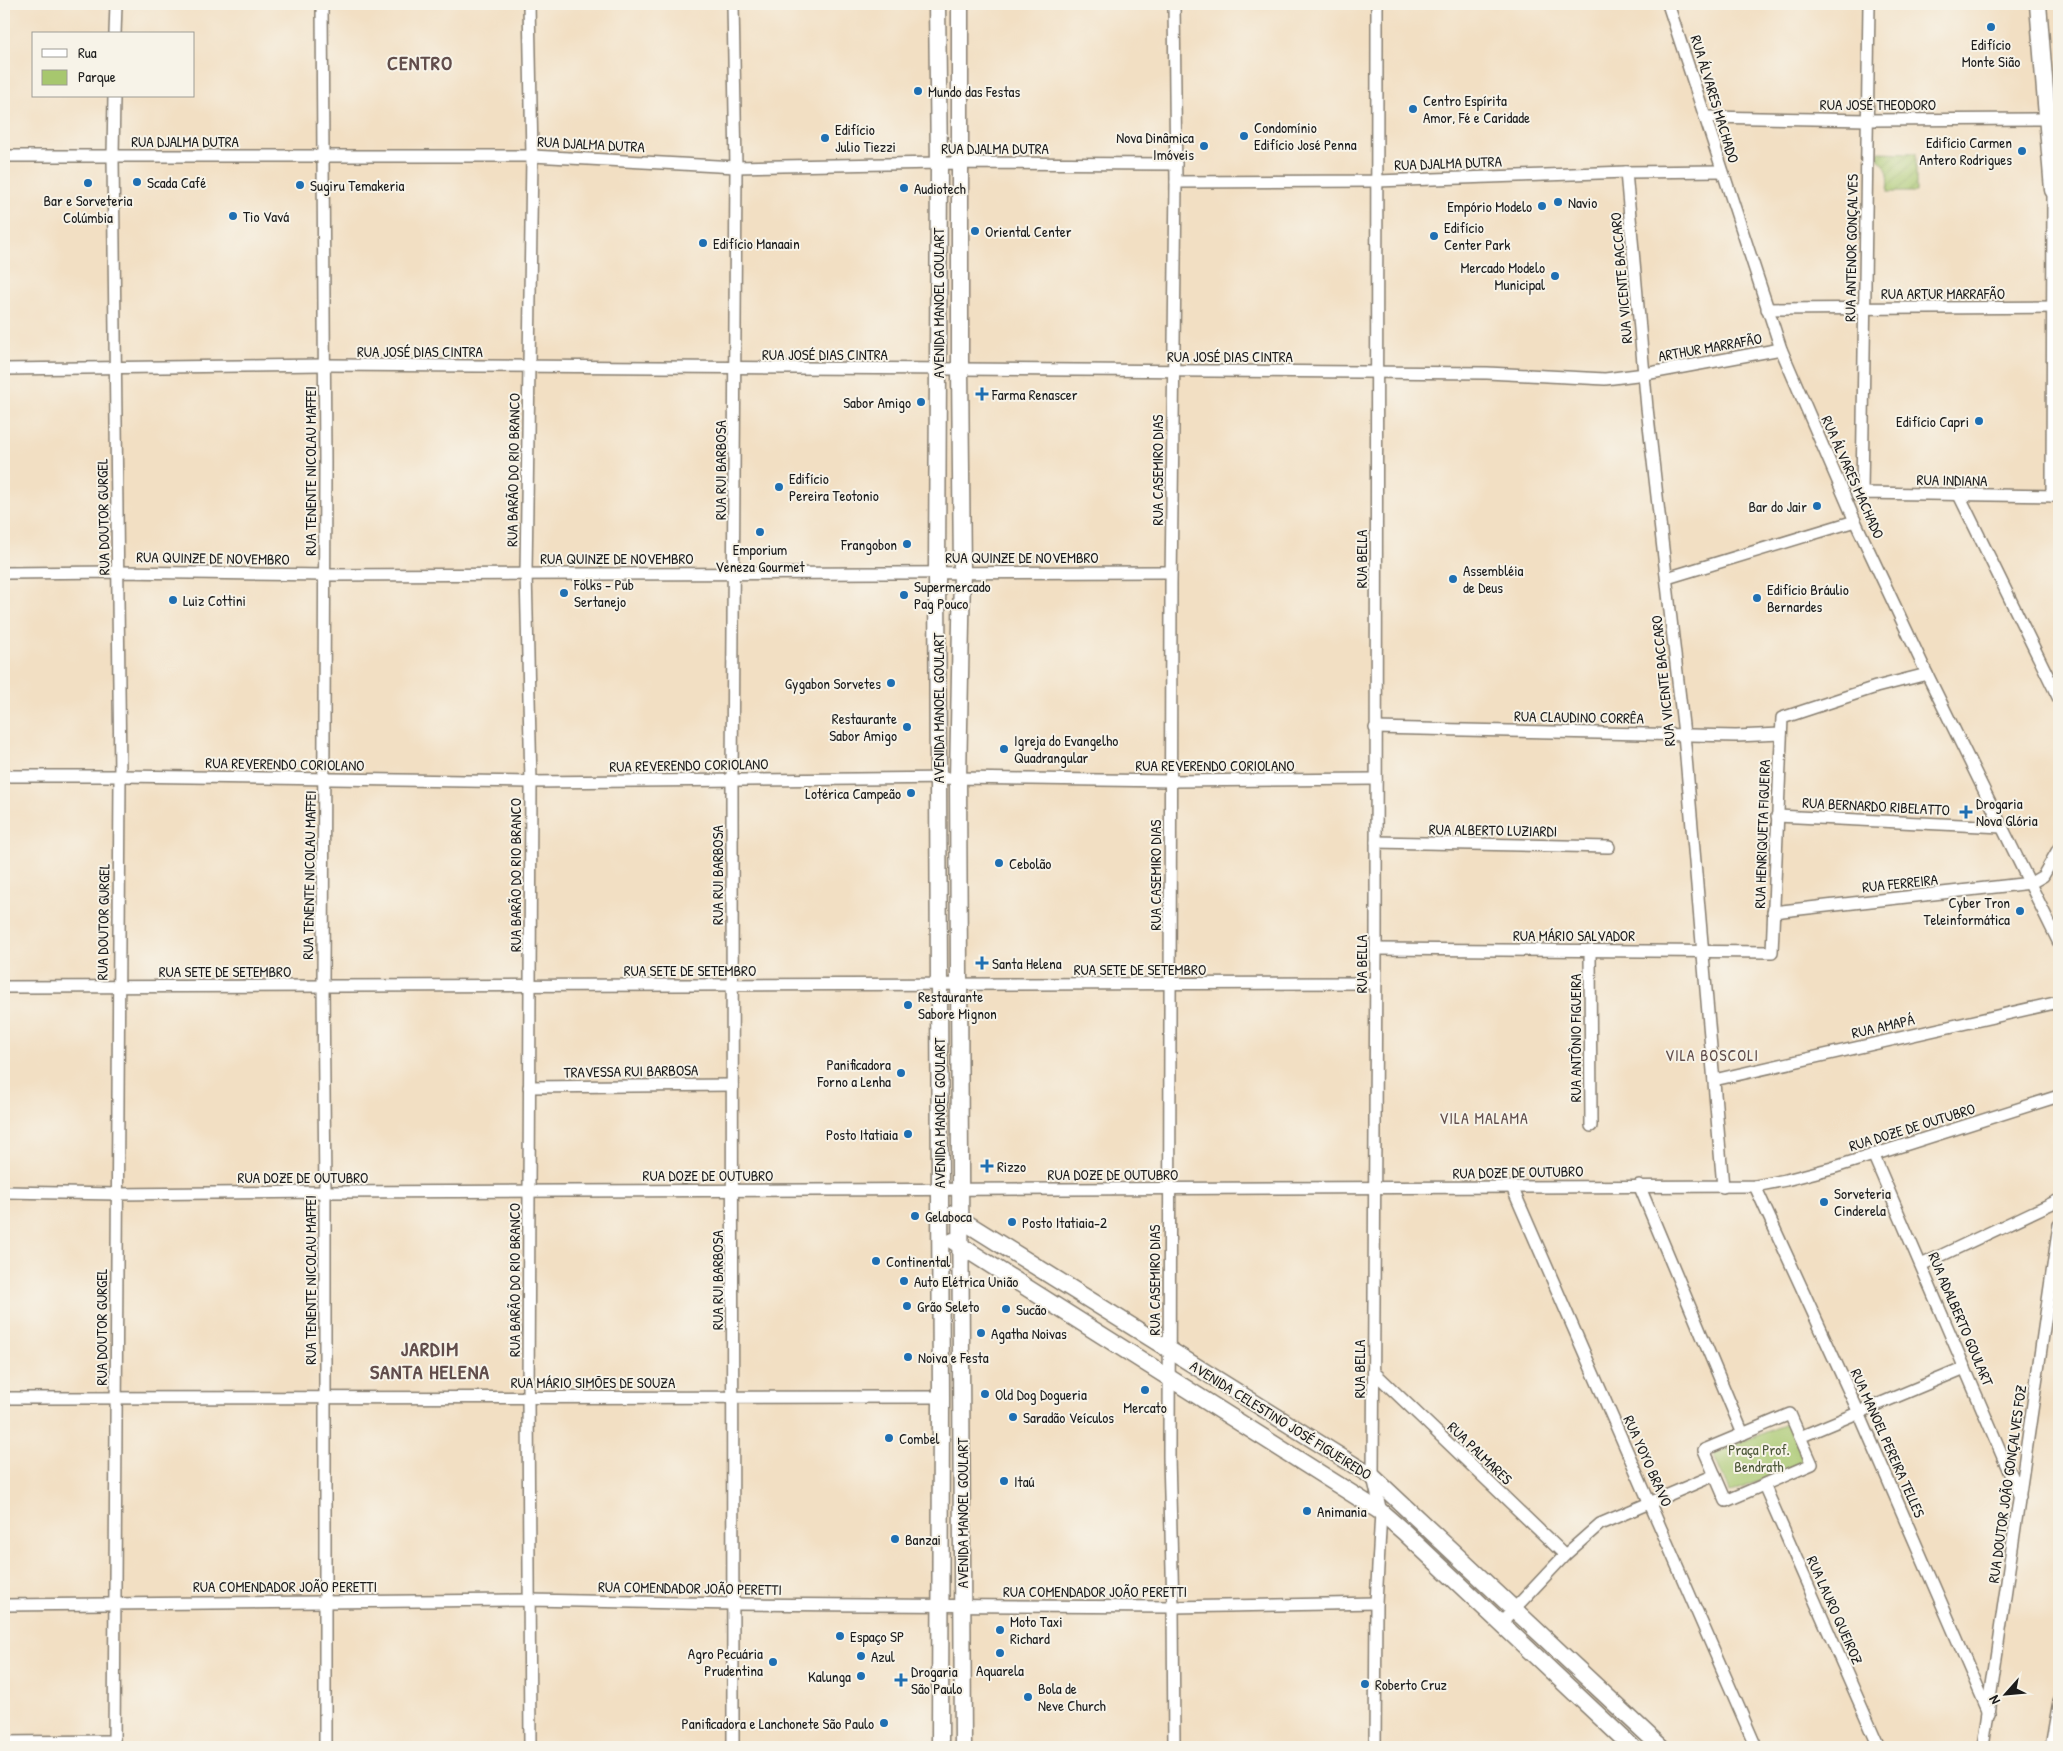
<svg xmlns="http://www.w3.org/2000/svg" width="2063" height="1751" font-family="'Patrick Hand',sans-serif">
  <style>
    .park { fill: #a7c76e; stroke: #627245 }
    .garden { fill: url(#garden-furrows); stroke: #627245 }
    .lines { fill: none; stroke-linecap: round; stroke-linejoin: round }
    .street-casing { stroke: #877e70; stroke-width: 14 }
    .secondary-casing { stroke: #877e70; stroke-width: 19 }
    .street { stroke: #fff; stroke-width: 11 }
    .secondary { stroke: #fff; stroke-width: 16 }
    .poi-dot { fill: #1f6fb2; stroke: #f7f3e8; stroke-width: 2 }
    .labels { text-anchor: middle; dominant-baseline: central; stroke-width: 4; stroke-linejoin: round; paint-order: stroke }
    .poi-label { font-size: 15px; fill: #1c1c1c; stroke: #f7f3e8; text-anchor: start }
    .street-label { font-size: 15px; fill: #1c1c1c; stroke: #f7f3e8 }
    .park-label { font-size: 15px; fill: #4d5839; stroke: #f7f3e8 }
    .neighbourhood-label { font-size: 16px; letter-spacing: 1px; fill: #614d4b; stroke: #f7f3e8 }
    .district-label { font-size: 20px; font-weight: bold; letter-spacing: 1px; fill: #614d4b; stroke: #f7f3e8 }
  </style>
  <defs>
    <pattern id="garden-furrows" width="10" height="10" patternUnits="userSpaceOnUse" patternTransform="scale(1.25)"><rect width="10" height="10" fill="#a7c76e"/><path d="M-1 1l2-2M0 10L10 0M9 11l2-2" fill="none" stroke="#8faa5f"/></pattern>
  </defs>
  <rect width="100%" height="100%" fill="#f7f3e8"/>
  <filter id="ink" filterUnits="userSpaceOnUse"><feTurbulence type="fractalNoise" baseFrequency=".02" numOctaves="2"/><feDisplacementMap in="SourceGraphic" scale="10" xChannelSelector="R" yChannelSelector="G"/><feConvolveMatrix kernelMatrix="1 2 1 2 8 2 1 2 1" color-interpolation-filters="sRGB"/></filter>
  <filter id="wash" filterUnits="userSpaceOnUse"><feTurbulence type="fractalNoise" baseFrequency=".0096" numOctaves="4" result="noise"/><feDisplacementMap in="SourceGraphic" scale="20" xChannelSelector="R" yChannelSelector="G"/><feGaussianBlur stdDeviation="1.12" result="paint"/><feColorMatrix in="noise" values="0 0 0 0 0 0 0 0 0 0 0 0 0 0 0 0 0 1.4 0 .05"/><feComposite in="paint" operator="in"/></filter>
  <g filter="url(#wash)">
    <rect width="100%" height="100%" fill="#f2dfc3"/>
    <polygon class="park" points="1788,1423 1805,1461 1730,1493 1713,1454"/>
    <path class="garden" d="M 1878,152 L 1916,153 L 1916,192 L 1888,192 C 1889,179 1890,167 1878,159 Z"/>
  </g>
  <g filter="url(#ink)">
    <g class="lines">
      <defs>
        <g id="street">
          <polyline points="322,4 325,462 323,986 325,1192 325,1747"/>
          <polyline points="529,4 532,156 526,573 531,782 528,1397 530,1747"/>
          <polyline points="733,4 736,167 732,779 733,1747"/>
          <polyline points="1174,4 1176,182 1171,584 1169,1457 1173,1607 1174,1747"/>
          <polyline points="1668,4 1781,349 1855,521 1927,674 2059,943"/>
          <polyline points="115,34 116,4"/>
          <polyline points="114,96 113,157 120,776 114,1747"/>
          <polyline points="1707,117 1868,120 2048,119"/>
          <polyline points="4,156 532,156 736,167 939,163 1176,164"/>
          <polyline points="1626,172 1647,408 1684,734 1723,1187"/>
          <polyline points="1176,182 1377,181 1626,172 1722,171"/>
          <polyline points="1767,309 2059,307"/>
          <polyline points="4,369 325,365 960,369 1487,373 1605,379 1645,374 1781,349"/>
          <polyline points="1862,493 1869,4"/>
          <polyline points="1857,495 1862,493 2058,496"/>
          <polyline points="1959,495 2059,699"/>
          <polyline points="2052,496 2053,190"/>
          <polyline points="4,573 119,572 325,575 1171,572"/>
          <polyline points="1667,578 1855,521"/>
          <polyline points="1375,728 1736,736 1781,734"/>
          <polyline points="4,776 120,776 531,782 958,778 1171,781 1376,779"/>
          <polyline points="1777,816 2002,827"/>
          <polyline points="1376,842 1609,847"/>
          <polyline points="1773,912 2031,883 2043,876 2059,848"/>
          <polyline points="1376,949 1772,952 1782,718 1876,687 1927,674"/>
          <polyline points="1590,950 1591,1126"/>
          <polyline points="4,987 1376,983"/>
          <polyline points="1714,1080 2059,1002"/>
          <polyline points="529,1087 732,1085"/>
          <polyline points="1873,1154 2020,1497"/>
          <polyline points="1639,1185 1743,1434"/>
          <polyline points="1755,1186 1859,1413 1989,1713"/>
          <polyline points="1512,1187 1756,1747"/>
          <polyline points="4,1192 117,1194 325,1192 1755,1186 1786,1180 1832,1168 2059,1096"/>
          <polyline points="1921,1265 2059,1200"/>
          <polyline points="1374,1372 1565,1555"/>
          <polyline points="4,1398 941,1397"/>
          <polygon points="1790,1414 1812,1464 1726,1501 1704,1450"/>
          <polyline points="1800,1437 1965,1368"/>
          <polyline points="1764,1485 1879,1747"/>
          <polyline points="4,1605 529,1600 733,1604 1173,1607 1376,1603"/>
          <polyline points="1501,1623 1565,1555 1600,1524 1715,1475"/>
          <polyline points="4,1742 114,1741"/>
          <polyline points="1375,1747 1376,1603 1381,1512 1373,1477 1376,949 1377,4"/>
          <polyline points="1983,1747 2059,1225"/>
          <polyline points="2051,1747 2059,1701"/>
        </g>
        <g id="secondary">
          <polyline points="937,4 939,163 937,572 941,1397 940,1747"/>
          <polyline points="960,4 960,369 962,572 958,778 963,1747"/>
          <polyline points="2038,4 2053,190 2059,197"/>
          <polyline points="955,1213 960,1219 1373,1477 1661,1747"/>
          <polyline points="953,1241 1381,1512 1404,1532 1632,1747"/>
        </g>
      </defs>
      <use href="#street" class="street-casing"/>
      <use href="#secondary" class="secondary-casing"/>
      <use href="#street" class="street"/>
      <use href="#secondary" class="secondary"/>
    </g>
  </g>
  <g class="poi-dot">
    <circle cx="1991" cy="27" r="5"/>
    <circle cx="918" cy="91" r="5"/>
    <circle cx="1413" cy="109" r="5"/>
    <circle cx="1244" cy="136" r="5"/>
    <circle cx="825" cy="138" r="5"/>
    <circle cx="1204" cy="146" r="5"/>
    <circle cx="2022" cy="151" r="5"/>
    <circle cx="137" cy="182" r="5"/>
    <circle cx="88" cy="183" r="5"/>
    <circle cx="300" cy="185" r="5"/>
    <circle cx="904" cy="188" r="5"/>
    <circle cx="1558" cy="202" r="5"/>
    <circle cx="1542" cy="206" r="5"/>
    <circle cx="233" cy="216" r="5"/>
    <circle cx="975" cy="231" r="5"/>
    <circle cx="1434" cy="236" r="5"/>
    <circle cx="703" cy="243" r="5"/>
    <circle cx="1555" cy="276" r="5"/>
    <path d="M979.5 386.5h5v5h5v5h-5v5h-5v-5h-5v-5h5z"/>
    <circle cx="921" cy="402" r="5"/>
    <circle cx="1979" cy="421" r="5"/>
    <circle cx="779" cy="487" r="5"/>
    <circle cx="1817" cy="506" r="5"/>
    <circle cx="760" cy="532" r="5"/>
    <circle cx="907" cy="544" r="5"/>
    <circle cx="1453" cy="579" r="5"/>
    <circle cx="564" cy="593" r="5"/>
    <circle cx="904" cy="595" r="5"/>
    <circle cx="1757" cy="598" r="5"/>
    <circle cx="173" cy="600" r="5"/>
    <circle cx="891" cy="683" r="5"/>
    <circle cx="907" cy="727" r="5"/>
    <circle cx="1004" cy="749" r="5"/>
    <circle cx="911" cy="793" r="5"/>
    <path d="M1963.5 804.5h5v5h5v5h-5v5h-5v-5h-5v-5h5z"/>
    <circle cx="999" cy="863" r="5"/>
    <circle cx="2020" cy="911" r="5"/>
    <path d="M979.5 955.5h5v5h5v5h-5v5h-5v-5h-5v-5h5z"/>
    <circle cx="908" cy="1005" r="5"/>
    <circle cx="901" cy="1073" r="5"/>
    <circle cx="908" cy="1134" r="5"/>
    <path d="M984.5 1158.5h5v5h5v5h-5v5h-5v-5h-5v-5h5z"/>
    <circle cx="1824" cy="1202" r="5"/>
    <circle cx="915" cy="1216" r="5"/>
    <circle cx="1012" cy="1222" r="5"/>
    <circle cx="876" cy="1261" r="5"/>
    <circle cx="904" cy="1281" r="5"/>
    <circle cx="907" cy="1306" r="5"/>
    <circle cx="1006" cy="1309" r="5"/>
    <circle cx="981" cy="1333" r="5"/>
    <circle cx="908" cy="1357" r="5"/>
    <circle cx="1145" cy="1390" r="5"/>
    <circle cx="985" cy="1394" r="5"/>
    <circle cx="1013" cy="1417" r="5"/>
    <circle cx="889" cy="1438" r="5"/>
    <circle cx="1004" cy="1481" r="5"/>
    <circle cx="1307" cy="1511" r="5"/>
    <circle cx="895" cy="1539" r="5"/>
    <circle cx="1000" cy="1630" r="5"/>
    <circle cx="840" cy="1636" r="5"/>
    <circle cx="1000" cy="1653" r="5"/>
    <circle cx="861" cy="1656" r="5"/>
    <circle cx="773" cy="1662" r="5"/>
    <circle cx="861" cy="1676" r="5"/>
    <path d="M898.5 1672.5h5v5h5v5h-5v5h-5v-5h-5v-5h5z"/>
    <circle cx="1365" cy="1684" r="5"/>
    <circle cx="1028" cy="1697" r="5"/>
    <circle cx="884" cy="1723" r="5"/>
  </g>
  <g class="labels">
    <g class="poi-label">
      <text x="1991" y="44" text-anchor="middle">Edifício<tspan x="1991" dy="17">Monte Sião</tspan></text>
      <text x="928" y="91">Mundo das Festas</text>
      <text x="1423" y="100">Centro Espírita<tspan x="1423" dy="17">Amor, Fé e Caridade</tspan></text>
      <text x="1254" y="127">Condomínio<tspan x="1254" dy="17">Edifício José Penna</tspan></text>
      <text x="835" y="129">Edifício<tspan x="835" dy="17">Julio Tiezzi</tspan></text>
      <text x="1194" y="137" text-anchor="end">Nova Dinâmica<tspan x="1194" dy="17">Imóveis</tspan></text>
      <text x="2012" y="142" text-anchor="end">Edifício Carmen<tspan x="2012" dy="17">Antero Rodrigues</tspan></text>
      <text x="147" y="182">Scada Café</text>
      <text x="310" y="185">Sugiru Temakeria</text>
      <text x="914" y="188">Audiotech</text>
      <text x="88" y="200" text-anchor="middle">Bar e Sorveteria<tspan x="88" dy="17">Colúmbia</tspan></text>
      <text x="1568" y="202">Navio</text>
      <text x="1532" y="206" text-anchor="end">Empório Modelo</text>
      <text x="243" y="216">Tio Vavá</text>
      <text x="1444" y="227">Edifício<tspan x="1444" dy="17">Center Park</tspan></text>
      <text x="985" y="231">Oriental Center</text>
      <text x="713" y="243">Edifício Manaain</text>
      <text x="1545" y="267" text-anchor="end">Mercado Modelo<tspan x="1545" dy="17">Municipal</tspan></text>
      <text x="992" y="394">Farma Renascer</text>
      <text x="911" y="402" text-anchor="end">Sabor Amigo</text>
      <text x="1969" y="421" text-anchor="end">Edifício Capri</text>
      <text x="789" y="478">Edifício<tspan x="789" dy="17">Pereira Teotonio</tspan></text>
      <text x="1807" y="506" text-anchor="end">Bar do Jair</text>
      <text x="897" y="544" text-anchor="end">Frangobon</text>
      <text x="760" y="549" text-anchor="middle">Emporium<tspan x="760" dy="17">Veneza Gourmet</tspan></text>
      <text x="1463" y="570">Assembléia<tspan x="1463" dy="17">de Deus</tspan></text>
      <text x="574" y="584">Folks - Pub<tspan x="574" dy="17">Sertanejo</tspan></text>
      <text x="914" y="586">Supermercado<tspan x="914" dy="17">Pag Pouco</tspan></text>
      <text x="1767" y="589">Edifício Bráulio<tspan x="1767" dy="17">Bernardes</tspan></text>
      <text x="183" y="600">Luiz Cottini</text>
      <text x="881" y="683" text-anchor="end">Gygabon Sorvetes</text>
      <text x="897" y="718" text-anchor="end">Restaurante<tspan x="897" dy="17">Sabor Amigo</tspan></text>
      <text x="1014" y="740">Igreja do Evangelho<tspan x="1014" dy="17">Quadrangular</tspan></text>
      <text x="901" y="793" text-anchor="end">Lotérica Campeão</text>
      <text x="1976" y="803">Drogaria<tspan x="1976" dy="17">Nova Glória</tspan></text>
      <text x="1009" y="863">Cebolão</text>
      <text x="2010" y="902" text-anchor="end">Cyber Tron<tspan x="2010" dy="17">Teleinformática</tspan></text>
      <text x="992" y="963">Santa Helena</text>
      <text x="918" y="996">Restaurante<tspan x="918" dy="17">Sabore Mignon</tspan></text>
      <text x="891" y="1064" text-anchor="end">Panificadora<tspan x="891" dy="17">Forno a Lenha</tspan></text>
      <text x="898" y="1134" text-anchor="end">Posto Itatiaia</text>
      <text x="997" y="1166">Rizzo</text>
      <text x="1834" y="1193">Sorveteria<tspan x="1834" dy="17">Cinderela</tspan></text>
      <text x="925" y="1216">Gelaboca</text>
      <text x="1022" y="1222">Posto Itatiaia-2</text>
      <text x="886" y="1261">Continental</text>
      <text x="914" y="1281">Auto Elétrica União</text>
      <text x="917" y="1306">Grão Seleto</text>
      <text x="1016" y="1309">Sucão</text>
      <text x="991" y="1333">Agatha Noivas</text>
      <text x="918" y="1357">Noiva e Festa</text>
      <text x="995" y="1394">Old Dog Dogueria</text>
      <text x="1145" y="1407" text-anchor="middle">Mercato</text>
      <text x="1023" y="1417">Saradão Veículos</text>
      <text x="899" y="1438">Combel</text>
      <text x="1014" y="1481">Itaú</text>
      <text x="1317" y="1511">Animania</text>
      <text x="905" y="1539">Banzai</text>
      <text x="1010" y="1621">Moto Taxi<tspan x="1010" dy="17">Richard</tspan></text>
      <text x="850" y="1636">Espaço SP</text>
      <text x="763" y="1653" text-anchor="end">Agro Pecuária<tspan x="763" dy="17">Prudentina</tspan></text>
      <text x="871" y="1656">Azul</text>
      <text x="1000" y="1670" text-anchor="middle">Aquarela</text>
      <text x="911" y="1671">Drogaria<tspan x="911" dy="17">São Paulo</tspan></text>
      <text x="851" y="1676" text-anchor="end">Kalunga</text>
      <text x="1375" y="1684">Roberto Cruz</text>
      <text x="1038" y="1688">Bola de<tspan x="1038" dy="17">Neve Church</tspan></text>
      <text x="874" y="1723" text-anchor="end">Panificadora e Lanchonete São Paulo</text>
    </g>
    <g class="street-label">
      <text transform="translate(1715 99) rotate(73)">RUA ÁLVARES MACHADO</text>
      <text x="1878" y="104">RUA JOSÉ THEODORO</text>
      <text x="185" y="141">RUA DJALMA DUTRA</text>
      <text transform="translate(591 144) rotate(3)">RUA DJALMA DUTRA</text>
      <text x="995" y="148">RUA DJALMA DUTRA</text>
      <text transform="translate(1448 163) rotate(-2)">RUA DJALMA DUTRA</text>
      <text transform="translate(1851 248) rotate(-89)">RUA ANTENOR GONÇALVES</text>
      <text transform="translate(1621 278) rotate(-95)">RUA VICENTE BACCARO</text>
      <text x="1943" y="293">RUA ARTUR MARRAFÃO</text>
      <text transform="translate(938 303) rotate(-90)">AVENIDA MANOEL GOULART</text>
      <text transform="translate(1710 347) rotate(-10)">ARTHUR MARRAFÃO</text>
      <text x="420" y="351">RUA JOSÉ DIAS CINTRA</text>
      <text x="825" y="354">RUA JOSÉ DIAS CINTRA</text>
      <text x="1230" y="356">RUA JOSÉ DIAS CINTRA</text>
      <text transform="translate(513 470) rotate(-89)">RUA BARÃO DO RIO BRANCO</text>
      <text transform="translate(720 470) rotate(-90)">RUA RUI BARBOSA</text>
      <text transform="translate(1157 470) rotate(-90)">RUA CASEMIRO DIAS</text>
      <text transform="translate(310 471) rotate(-90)">RUA TENENTE NICOLAU MAFFEI</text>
      <text transform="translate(1853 477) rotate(66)">RUA ÁLVARES MACHADO</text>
      <text transform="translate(1952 480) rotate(1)">RUA INDIANA</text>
      <text transform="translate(103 517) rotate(-91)">RUA DOUTOR GURGEL</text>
      <text x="1022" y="557">RUA QUINZE DE NOVEMBRO</text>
      <text transform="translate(213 558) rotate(1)">RUA QUINZE DE NOVEMBRO</text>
      <text x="617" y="558">RUA QUINZE DE NOVEMBRO</text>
      <text transform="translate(1361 559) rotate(-90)">RUA BELLA</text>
      <text transform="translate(1663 681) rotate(-96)">RUA VICENTE BACCARO</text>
      <text transform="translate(938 708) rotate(-90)">AVENIDA MANOEL GOULART</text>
      <text transform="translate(1579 717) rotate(1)">RUA CLAUDINO CORRÊA</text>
      <text transform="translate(285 764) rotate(1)">RUA REVERENDO CORIOLANO</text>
      <text transform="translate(689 765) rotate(-1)">RUA REVERENDO CORIOLANO</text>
      <text x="1215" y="765">RUA REVERENDO CORIOLANO</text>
      <text transform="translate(1876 806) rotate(3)">RUA BERNARDO RIBELATTO</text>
      <text transform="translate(1493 830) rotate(1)">RUA ALBERTO LUZIARDI</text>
      <text transform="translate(1762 834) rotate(-88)">RUA HENRIQUETA FIGUEIRA</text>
      <text transform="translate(309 875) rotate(-89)">RUA TENENTE NICOLAU MAFFEI</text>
      <text transform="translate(515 875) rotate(-90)">RUA BARÃO DO RIO BRANCO</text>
      <text transform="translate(717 875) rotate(-90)">RUA RUI BARBOSA</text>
      <text transform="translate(1155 875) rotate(-90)">RUA CASEMIRO DIAS</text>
      <text transform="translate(1900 883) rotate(-6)">RUA FERREIRA</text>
      <text transform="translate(103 922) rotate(-89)">RUA DOUTOR GURGEL</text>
      <text x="1574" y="935">RUA MÁRIO SALVADOR</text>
      <text transform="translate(1361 964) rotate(-90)">RUA BELLA</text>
      <text x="1140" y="969">RUA SETE DE SETEMBRO</text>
      <text x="690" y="970">RUA SETE DE SETEMBRO</text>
      <text x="225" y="971">RUA SETE DE SETEMBRO</text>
      <text transform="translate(1883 1026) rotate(-13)">RUA AMAPÁ</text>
      <text transform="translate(1575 1038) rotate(-90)">RUA ANTÔNIO FIGUEIRA</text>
      <text transform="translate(631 1071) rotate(-1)">TRAVESSA RUI BARBOSA</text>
      <text transform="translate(939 1113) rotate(-90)">AVENIDA MANOEL GOULART</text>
      <text transform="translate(1912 1127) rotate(-17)">RUA DOZE DE OUTUBRO</text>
      <text transform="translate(1518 1172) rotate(-1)">RUA DOZE DE OUTUBRO</text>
      <text x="1113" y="1174">RUA DOZE DE OUTUBRO</text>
      <text x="708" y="1175">RUA DOZE DE OUTUBRO</text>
      <text x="303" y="1177">RUA DOZE DE OUTUBRO</text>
      <text transform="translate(310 1280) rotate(-90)">RUA TENENTE NICOLAU MAFFEI</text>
      <text transform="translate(514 1280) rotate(-90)">RUA BARÃO DO RIO BRANCO</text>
      <text transform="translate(717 1280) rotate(-90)">RUA RUI BARBOSA</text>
      <text transform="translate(1154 1280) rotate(-90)">RUA CASEMIRO DIAS</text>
      <text transform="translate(1961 1319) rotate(67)">RUA ADALBERTO GOULART</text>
      <text transform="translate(101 1327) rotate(-90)">RUA DOUTOR GURGEL</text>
      <text transform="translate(1359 1369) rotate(-90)">RUA BELLA</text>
      <text x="593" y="1382">RUA MÁRIO SIMÕES DE SOUZA</text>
      <text transform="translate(1281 1420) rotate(32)">AVENIDA CELESTINO JOSÉ FIGUEIREDO</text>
      <text transform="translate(1888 1443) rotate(66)">RUA MANOEL PEREIRA TELLES</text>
      <text transform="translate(1480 1453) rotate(44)">RUA PALMARES</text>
      <text transform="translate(1648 1461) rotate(66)">RUA YOYO BRAVO</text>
      <text transform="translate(2007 1484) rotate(-82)">RUA DOUTOR JOÃO GONÇALVES FOZ</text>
      <text transform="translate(962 1513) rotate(-90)">AVENIDA MANOEL GOULART</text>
      <text x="285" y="1586">RUA COMENDADOR JOÃO PERETTI</text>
      <text transform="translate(690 1588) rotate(1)">RUA COMENDADOR JOÃO PERETTI</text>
      <text x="1095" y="1591">RUA COMENDADOR JOÃO PERETTI</text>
      <text transform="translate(1835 1610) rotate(66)">RUA LAURO QUEIROZ</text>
    </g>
    <g class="park-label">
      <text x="1759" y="1449">Praça Prof.<tspan x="1759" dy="17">Bendrath</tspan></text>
    </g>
    <g class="neighbourhood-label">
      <text x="1712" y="1055">VILA BOSCOLI</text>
      <text x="1484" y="1118">VILA MALAMA</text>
    </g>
    <g class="district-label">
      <text x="420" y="62">CENTRO</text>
      <text x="430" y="1348">JARDIM<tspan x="430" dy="23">SANTA HELENA</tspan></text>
    </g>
  </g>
  <rect width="2063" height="1751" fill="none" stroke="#f7f3e8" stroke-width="20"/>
  <rect x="32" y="32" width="162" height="65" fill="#f7f3e8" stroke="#9f9d96"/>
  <rect x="42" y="49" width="25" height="8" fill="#ffffff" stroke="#9f9d96"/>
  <text x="78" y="58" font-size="15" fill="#1c1c1c">Rua</text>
  <rect x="42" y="70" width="25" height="15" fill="#a7c76e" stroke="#9f9d96"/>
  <text x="78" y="82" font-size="15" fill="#1c1c1c">Parque</text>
  <g transform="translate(2006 1694) rotate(243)" stroke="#f7f3e8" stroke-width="4" paint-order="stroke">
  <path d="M0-4L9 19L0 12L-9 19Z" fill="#1c1c1c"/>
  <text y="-8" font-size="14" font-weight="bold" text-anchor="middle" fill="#1c1c1c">N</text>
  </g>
</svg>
